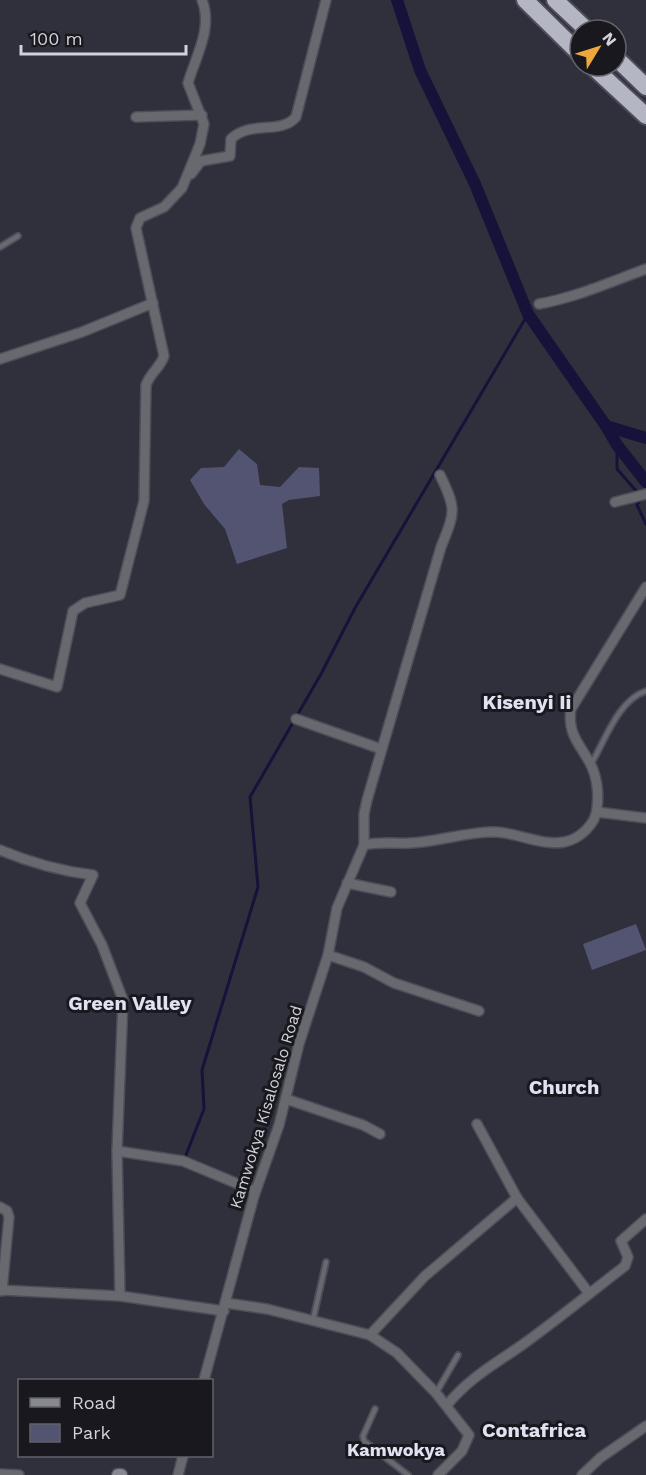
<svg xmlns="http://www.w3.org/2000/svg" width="646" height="1475" font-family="'Work Sans',sans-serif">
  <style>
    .green { fill: #535472 }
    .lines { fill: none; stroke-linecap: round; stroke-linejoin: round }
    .stream { stroke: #16123a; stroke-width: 3 }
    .canal { stroke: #16123a; stroke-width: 12 }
    .lane-casing { stroke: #4c4d58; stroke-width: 8 }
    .street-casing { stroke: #4c4d58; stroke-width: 12 }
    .secondary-casing { stroke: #4c4d58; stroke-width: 15 }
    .highway-casing { stroke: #4c4d58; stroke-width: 20 }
    .lane { stroke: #68696f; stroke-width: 4.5 }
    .street { stroke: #68696f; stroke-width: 9 }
    .secondary { stroke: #878891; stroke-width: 12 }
    .highway { stroke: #b5b6c4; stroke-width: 16 }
    .labels { text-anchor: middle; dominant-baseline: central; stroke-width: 6; stroke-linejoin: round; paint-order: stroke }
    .street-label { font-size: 16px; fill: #d2d2da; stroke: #18181e }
    .neighbourhood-label { font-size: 18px; font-weight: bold; fill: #e1e2f1; stroke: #18181e }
    .quarter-label { font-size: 20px; font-weight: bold; fill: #e1e2f1; stroke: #18181e }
  </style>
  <rect width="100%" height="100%" fill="#2f303b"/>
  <g class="green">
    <polygon points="239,449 257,464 260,485 280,487 299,467 319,468 320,496 289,500 282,504 287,548 237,564 225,529 204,504 190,480 201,468 224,467"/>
    <polygon points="636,924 646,950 592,970 583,944"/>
  </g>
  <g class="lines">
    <g class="stream">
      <polyline points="617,445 617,469 638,493"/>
      <polyline points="641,499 637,505 646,524"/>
      <polyline points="184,1160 204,1109 202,1070 258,887 250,797 321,674 355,608 528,314"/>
    </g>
    <g class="canal">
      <polyline points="397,0 420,70 475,184 528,314 606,426 617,445 646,482"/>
      <polyline points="606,426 646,438"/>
    </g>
    <defs>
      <g id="lane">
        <polyline points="0,247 18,236"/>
        <path d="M 591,764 C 605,741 618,700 646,691"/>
        <polyline points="313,1320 326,1262"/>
        <polyline points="436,1393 458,1355"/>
        <polyline points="375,1409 363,1436 364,1441 408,1475"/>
      </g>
      <g id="street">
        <polyline points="136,117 202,115"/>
        <path d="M 191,174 L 201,161 L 230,156 L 231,139 C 250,120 281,135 296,117 L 326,0"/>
        <path d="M 539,304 C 577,297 610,282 646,269"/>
        <polyline points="0,359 82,332 153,303"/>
        <polyline points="615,502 646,494"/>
        <path d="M 0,669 L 57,687 L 73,611 L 85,603 L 120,595 L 144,501 L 146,385 C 150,373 160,368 164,356 L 136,228 L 140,218 L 164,207 L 182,188 L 200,144 L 204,124 L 188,83 C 196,56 213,28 202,0"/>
        <polyline points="296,719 381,749"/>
        <polyline points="597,812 646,818"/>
        <path d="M 364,845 C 380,841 394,844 410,843 C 439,842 467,831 496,832 C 518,833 542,846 564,842 C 580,839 596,824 597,808 C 599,794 597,776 590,763 C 579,743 567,733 571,709 L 646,587"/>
        <path d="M 364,845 L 364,814 L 367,800 L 441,547 C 455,512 457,510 440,475"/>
        <path d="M 0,850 C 31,863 59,871 93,875 L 80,903 L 102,945 L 123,1000 L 117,1151 L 120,1296"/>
        <polyline points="347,883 391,892"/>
        <polyline points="328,955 364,967 394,983 479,1011"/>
        <polyline points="286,1099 363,1125 380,1134"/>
        <polyline points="477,1124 517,1198 588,1292"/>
        <polyline points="117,1151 183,1161 255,1191"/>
        <polyline points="0,1207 7,1211 9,1217 2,1291"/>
        <polyline points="0,1290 120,1296 224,1311"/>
        <polyline points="226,1303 267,1309 370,1335 397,1353 436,1393 469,1435 462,1451 438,1475"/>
        <polyline points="370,1335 425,1276 517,1198"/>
        <polyline points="204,1380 254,1196 279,1125 299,1044 328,955 337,908 364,845"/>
        <path d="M 447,1405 C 469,1378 495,1364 522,1345 C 557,1320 591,1292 625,1266 L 628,1257 L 621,1241 L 646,1219"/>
        <polyline points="0,1474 19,1475"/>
        <polyline points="178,1475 183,1456"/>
        <polyline points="582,1475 600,1458 646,1426"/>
      </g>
      <polyline id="secondary" points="118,1475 121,1475"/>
      <g id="highway">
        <polyline points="525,0 580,54"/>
        <polyline points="555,0 587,30"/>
        <polyline points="616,58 646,87"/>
        <polyline points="592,66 646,116"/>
      </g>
    </defs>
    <use href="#lane" class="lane-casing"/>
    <use href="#street" class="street-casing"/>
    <use href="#secondary" class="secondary-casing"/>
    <use href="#highway" class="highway-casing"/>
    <use href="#lane" class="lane"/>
    <use href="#street" class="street"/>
    <use href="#secondary" class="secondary"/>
    <use href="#highway" class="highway"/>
  </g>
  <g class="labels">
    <g class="street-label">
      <text transform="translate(266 1107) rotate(-73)">Kamwokya Kisalosalo Road</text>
    </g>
    <g class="neighbourhood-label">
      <text x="396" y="1449">Kamwokya</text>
    </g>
    <g class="quarter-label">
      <text x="527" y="702">Kisenyi Ii</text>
      <text x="130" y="1003">Green Valley</text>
      <text x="564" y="1087">Church</text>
      <text x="534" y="1430">Contafrica</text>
    </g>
  </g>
  <rect x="18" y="1379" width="195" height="78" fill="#18181e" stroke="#626269" stroke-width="1.5"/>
  <rect x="30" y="1398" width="30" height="9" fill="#878891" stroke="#626269" stroke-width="1.5"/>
  <text x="72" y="1409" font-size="18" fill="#d2d2da">Road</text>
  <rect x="30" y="1424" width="30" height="18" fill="#535472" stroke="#626269" stroke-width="1.5"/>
  <text x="72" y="1439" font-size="18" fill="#d2d2da">Park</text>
  <g transform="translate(598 48) rotate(52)"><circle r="28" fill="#18181e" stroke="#626269" stroke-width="1.5"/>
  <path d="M0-4.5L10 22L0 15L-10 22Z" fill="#efa73d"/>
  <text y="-9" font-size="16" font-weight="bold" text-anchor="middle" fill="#d2d2da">N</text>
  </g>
  <path d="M21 45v9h165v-9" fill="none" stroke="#d2d2da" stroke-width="3"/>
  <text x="30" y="45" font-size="18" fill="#d2d2da" stroke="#18181e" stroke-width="4.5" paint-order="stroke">100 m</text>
</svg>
